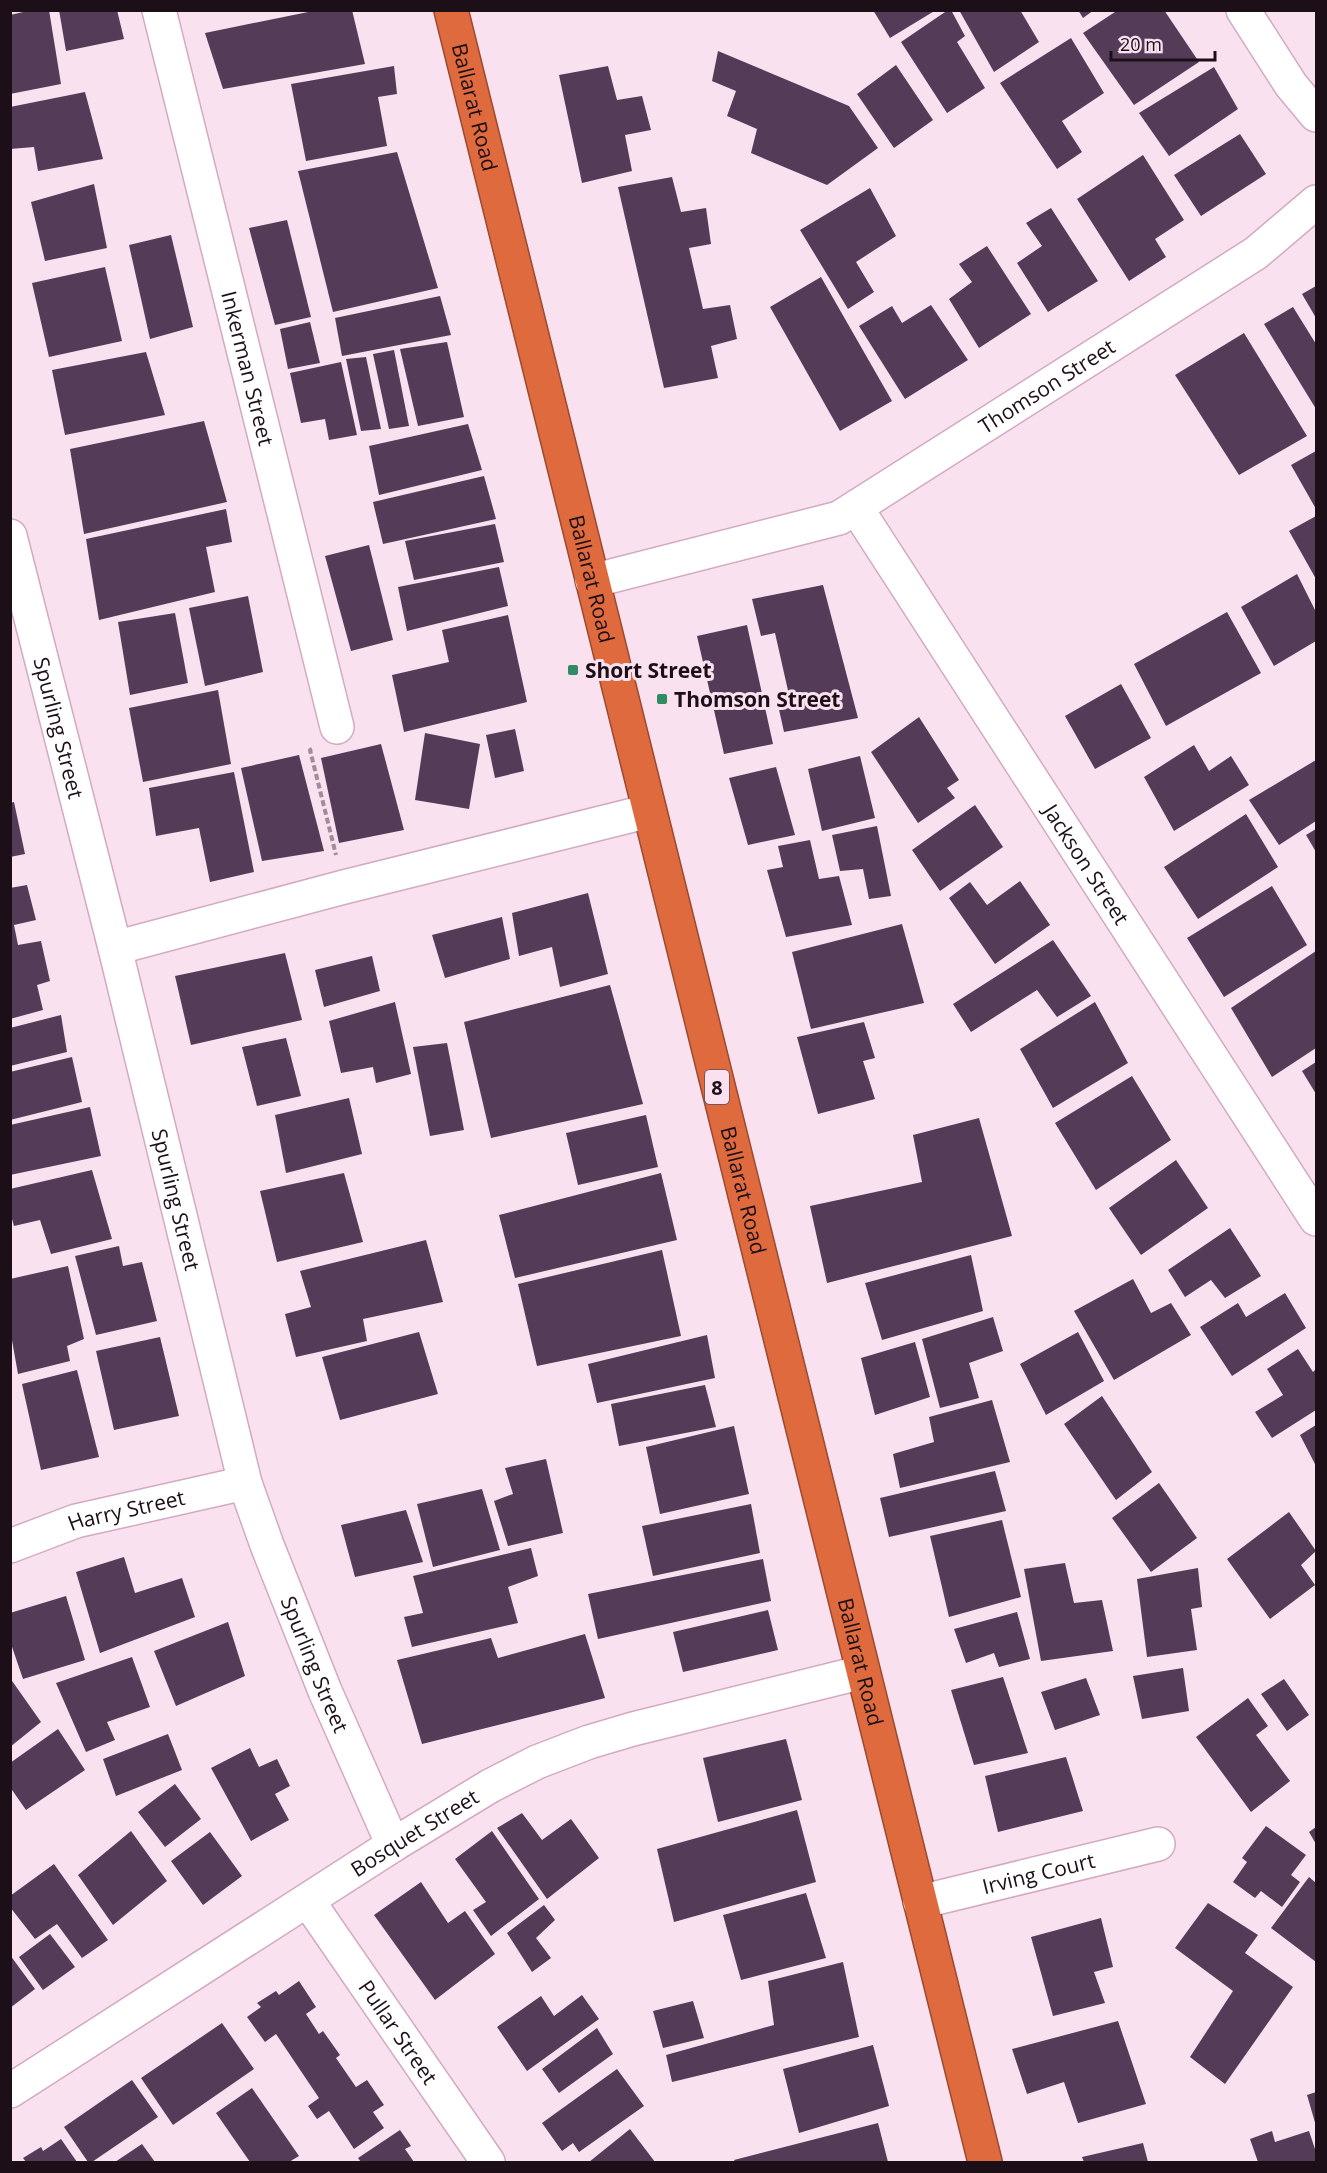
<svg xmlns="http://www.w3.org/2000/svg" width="1327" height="2173" font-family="'Open Sans',sans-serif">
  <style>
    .building { fill: #543c59 }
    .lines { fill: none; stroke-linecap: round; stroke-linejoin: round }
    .street-casing { stroke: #d2aac3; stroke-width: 36 }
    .highway-casing { stroke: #9a4a30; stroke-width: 36 }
    .path { stroke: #a08c98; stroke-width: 4; stroke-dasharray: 6 3; stroke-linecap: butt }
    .street { stroke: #fff; stroke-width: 33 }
    .highway { stroke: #de6a3d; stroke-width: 33 }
    .poi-dot { fill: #2f8c64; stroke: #fae1f0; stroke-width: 2 }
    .labels { text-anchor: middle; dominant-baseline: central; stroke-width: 6; stroke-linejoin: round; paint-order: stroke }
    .shield { fill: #fae1f0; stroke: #5f4e59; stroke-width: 1.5 }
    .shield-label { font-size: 20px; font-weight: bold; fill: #1d0f18 }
    .street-label { font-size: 21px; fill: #1d0f18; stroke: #fae1f0 }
    .poi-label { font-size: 21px; font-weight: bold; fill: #1d0f18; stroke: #fae1f0; text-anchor: start }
  </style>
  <rect width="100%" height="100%" fill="#fae1f0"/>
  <g class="building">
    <polygon points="32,10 49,10 61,84 10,94 10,15"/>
    <polygon points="59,10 117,10 124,39 66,51"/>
    <polygon points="318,10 352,10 365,64 223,89 205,33"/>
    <polygon points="873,10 936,10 890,38"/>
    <polygon points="948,10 951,10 965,36 957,42 985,88 947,113 901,42"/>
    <polygon points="959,10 1020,10 1039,42 994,72"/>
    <polygon points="1078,10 1094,10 1083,18"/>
    <polygon points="1118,10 1164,10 1199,62 1134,105 1083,33"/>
    <polygon points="1071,38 1104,93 1062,121 1082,152 1057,169 1000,83"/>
    <polygon points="718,51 849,106 878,148 827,185 751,153 757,129 727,116 736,91 712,81"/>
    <polygon points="896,65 933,120 894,148 857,94"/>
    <polygon points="394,66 397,94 378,97 387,146 306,161 291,84"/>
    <polygon points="608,66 617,100 642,96 651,130 625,135 632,171 582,183 559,75"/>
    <polygon points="1214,67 1238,109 1169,156 1139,113"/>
    <polygon points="85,92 103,159 38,171 34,147 10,149 10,107"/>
    <polygon points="1240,134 1266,174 1201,216 1174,175"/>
    <polygon points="397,152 438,288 333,312 298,171"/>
    <polygon points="1143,155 1184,220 1155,239 1166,257 1129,281 1077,199"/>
    <polygon points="672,177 681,212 706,208 711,244 689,248 703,309 730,305 737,339 711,346 718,378 664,388 618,187"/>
    <polygon points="94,184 107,248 45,261 31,202"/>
    <polygon points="870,188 896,236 856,262 874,292 848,309 800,230"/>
    <polygon points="1051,208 1098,281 1048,312 1017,263 1042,246 1026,223"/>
    <polygon points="287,220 311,317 275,325 249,228"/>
    <polygon points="171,235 193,327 150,339 129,245"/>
    <polygon points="987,246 1031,314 979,348 949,299 972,282 959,264"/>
    <polygon points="105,267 122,341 49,357 32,283"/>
    <polygon points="821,277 892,401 840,431 770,307"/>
    <polygon points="1316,286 1316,318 1302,294"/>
    <polygon points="440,296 451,335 342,356 335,318"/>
    <polygon points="931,305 968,360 905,399 859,326 892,306 902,323"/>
    <polygon points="1293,307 1316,344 1316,409 1264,324"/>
    <polygon points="310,322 320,363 288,369 280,329"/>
    <polygon points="1244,333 1307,436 1239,475 1175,375"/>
    <polygon points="447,342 464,417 418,426 400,349"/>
    <polygon points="394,350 409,426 389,429 373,354"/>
    <polygon points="146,352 165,415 65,435 52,370"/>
    <polygon points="366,357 381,429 361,431 346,359"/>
    <polygon points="341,362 357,435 329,440 325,419 301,423 290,373"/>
    <polygon points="204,421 227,502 84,534 70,449"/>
    <polygon points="468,424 482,470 379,495 369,446"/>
    <polygon points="1316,451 1316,509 1291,465"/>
    <polygon points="484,476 496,519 383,544 373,502"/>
    <polygon points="226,509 232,542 206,547 215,592 99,620 86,539"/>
    <polygon points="1316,516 1316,579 1289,531"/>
    <polygon points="495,524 504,562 414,580 405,541"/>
    <polygon points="369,545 393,640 351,651 325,556"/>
    <polygon points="499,567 508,606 407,631 398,587"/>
    <polygon points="1297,574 1316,612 1316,641 1274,666 1241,607"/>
    <polygon points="823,585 858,718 784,732 776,696 789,695 775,633 761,636 752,599"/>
    <polygon points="248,596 263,672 205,686 189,608"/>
    <polygon points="1227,612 1261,673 1166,726 1134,664"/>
    <polygon points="175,613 188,683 130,695 118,622"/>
    <polygon points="508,615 527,702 404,732 392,675 449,662 442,630"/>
    <polygon points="747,625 773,744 724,754 697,636"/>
    <polygon points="1121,684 1151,738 1095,769 1065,716"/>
    <polygon points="218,690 231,764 143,782 129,708"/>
    <polygon points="919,717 959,780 947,788 955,798 918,823 871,752"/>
    <polygon points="515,729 524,771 495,778 486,735"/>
    <polygon points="425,733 480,744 469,809 415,800"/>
    <polygon points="381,744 404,830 339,843 321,758"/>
    <polygon points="1194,745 1209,771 1231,756 1249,785 1174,831 1144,777"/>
    <polygon points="299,755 324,851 262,861 241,768"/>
    <polygon points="860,756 875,818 822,831 808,769"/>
    <polygon points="1316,760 1316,821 1279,845 1249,800"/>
    <polygon points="776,767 795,835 748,845 729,778"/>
    <polygon points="234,772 254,872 210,882 199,828 156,836 149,788"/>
    <polygon points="14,802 25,854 10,857 10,803"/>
    <polygon points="975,805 1003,847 940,891 912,850"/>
    <polygon points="1246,814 1278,867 1198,919 1164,867"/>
    <polygon points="877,826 891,896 869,899 863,869 840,871 832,835"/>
    <polygon points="1316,829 1316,852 1306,835"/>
    <polygon points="810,840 819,879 839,876 852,925 786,937 767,870 783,867 778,846"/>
    <polygon points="1020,881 1050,925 995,964 949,898 970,882 987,905"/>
    <polygon points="27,885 36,920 14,925 18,945 41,941 50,981 37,985 43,1010 10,1019 10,888"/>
    <polygon points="1272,886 1307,945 1224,997 1187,938"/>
    <polygon points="588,893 608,974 560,987 552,947 519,956 512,913"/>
    <polygon points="502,917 510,959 445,978 432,935"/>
    <polygon points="902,924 924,1003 811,1029 792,952"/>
    <polygon points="1053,940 1091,996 1057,1017 1037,990 971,1032 953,1004"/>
    <polygon points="1316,951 1316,1048 1272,1077 1231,1008"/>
    <polygon points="285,953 302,1020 191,1045 175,976"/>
    <polygon points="372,956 380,991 324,1007 315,970"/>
    <polygon points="610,985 643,1104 491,1138 464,1022"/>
    <polygon points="395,1002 411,1074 376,1083 373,1067 341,1073 329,1021"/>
    <polygon points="1095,1002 1128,1063 1053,1108 1020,1049"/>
    <polygon points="61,1015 67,1052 10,1066 10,1028"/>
    <polygon points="864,1022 875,1058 863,1061 875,1099 818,1114 797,1037"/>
    <polygon points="286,1038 301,1096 257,1106 242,1047"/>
    <polygon points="447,1043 464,1130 430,1136 413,1047"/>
    <polygon points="72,1057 82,1102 10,1120 10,1072"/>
    <polygon points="1316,1062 1316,1094 1302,1071"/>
    <polygon points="1132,1076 1171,1140 1096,1190 1055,1123"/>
    <polygon points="349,1098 362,1154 286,1173 275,1115"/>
    <polygon points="90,1107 101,1156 10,1175 10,1125"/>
    <polygon points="646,1115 658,1167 578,1185 566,1133"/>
    <polygon points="979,1118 1012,1236 827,1283 810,1206 922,1182 913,1135"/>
    <polygon points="1176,1160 1208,1208 1141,1255 1109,1208"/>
    <polygon points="92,1170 112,1239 51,1254 40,1220 14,1226 10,1212 10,1189"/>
    <polygon points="344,1173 363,1242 277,1262 260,1191"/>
    <polygon points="661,1173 677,1240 515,1278 499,1215"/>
    <polygon points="1230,1228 1261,1276 1225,1298 1211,1280 1185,1297 1168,1270"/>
    <polygon points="426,1240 443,1302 363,1319 367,1341 296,1357 285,1314 311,1307 300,1271"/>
    <polygon points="119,1246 123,1266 142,1262 157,1321 96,1335 75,1256"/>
    <polygon points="662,1250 681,1336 537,1366 518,1284"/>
    <polygon points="971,1255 983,1311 882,1340 865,1283"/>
    <polygon points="68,1266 84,1339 67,1346 70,1361 18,1374 10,1329 10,1279"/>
    <polygon points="1133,1279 1151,1313 1171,1303 1191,1335 1114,1380 1074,1311"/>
    <polygon points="1285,1293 1306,1328 1232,1376 1200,1327 1238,1303 1246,1317"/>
    <polygon points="993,1317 1003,1351 969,1363 979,1398 940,1408 922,1339"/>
    <polygon points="419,1332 438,1394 340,1420 322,1357"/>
    <polygon points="1078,1332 1104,1381 1046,1415 1020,1364"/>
    <polygon points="707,1335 715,1378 597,1403 588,1364"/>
    <polygon points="160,1337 179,1416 114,1430 96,1351"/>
    <polygon points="915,1342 930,1397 875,1415 861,1358"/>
    <polygon points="1298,1349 1313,1372 1316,1369 1316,1410 1272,1438 1255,1412 1283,1395 1267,1369"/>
    <polygon points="77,1370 99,1457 41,1470 22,1384"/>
    <polygon points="705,1385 716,1427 619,1446 611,1404"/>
    <polygon points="1102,1396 1152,1472 1116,1500 1064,1424"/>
    <polygon points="992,1400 1010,1462 900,1488 893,1454 934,1442 929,1417"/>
    <polygon points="1316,1425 1316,1466 1300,1435"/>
    <polygon points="734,1426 749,1494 660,1514 646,1447"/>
    <polygon points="546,1459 563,1533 508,1546 494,1501 513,1494 505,1468"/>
    <polygon points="995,1471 1006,1511 889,1537 880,1498"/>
    <polygon points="1159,1483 1197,1538 1151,1572 1112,1518"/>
    <polygon points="482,1489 500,1550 433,1567 417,1504"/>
    <polygon points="751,1504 760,1553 653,1576 642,1526"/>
    <polygon points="406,1510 423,1562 355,1577 341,1525"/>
    <polygon points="1289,1512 1316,1551 1301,1565 1315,1585 1270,1619 1227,1559"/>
    <polygon points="1002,1520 1021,1597 949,1617 930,1536"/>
    <polygon points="531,1548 538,1576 508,1587 518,1623 412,1647 404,1617 423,1613 413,1576"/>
    <polygon points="124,1557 135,1593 182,1578 195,1617 100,1653 76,1572"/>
    <polygon points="763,1559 771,1601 598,1639 588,1594"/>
    <polygon points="1065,1563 1074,1603 1102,1600 1113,1651 1041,1661 1024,1569"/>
    <polygon points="1198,1568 1202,1607 1191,1609 1197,1650 1147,1657 1137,1579"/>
    <polygon points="66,1596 85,1660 23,1679 10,1641 10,1613"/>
    <polygon points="768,1610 778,1650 683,1672 673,1632"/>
    <polygon points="1017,1612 1030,1659 999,1667 994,1653 966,1663 954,1629"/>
    <polygon points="228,1622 245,1676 176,1706 154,1651"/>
    <polygon points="585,1634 605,1698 422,1744 397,1660 491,1638 498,1658"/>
    <polygon points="132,1657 150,1707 107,1722 115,1740 86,1752 56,1683"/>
    <polygon points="1183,1668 1189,1711 1142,1719 1133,1676"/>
    <polygon points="1003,1677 1028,1753 974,1765 951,1690"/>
    <polygon points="10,1678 41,1722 10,1747"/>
    <polygon points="1086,1678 1100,1715 1055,1730 1041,1692"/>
    <polygon points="1284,1679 1309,1715 1287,1731 1261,1694"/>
    <polygon points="1248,1698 1268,1726 1256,1735 1290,1781 1251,1812 1196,1737"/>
    <polygon points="58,1729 85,1770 26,1810 10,1787 10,1763"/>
    <polygon points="168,1734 182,1770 116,1796 103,1759"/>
    <polygon points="786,1739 802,1800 718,1822 703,1758"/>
    <polygon points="250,1748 259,1767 277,1759 290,1786 275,1794 289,1820 251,1841 211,1768"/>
    <polygon points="1066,1757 1083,1811 998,1832 985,1776"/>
    <polygon points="175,1784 201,1819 165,1847 138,1812"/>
    <polygon points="797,1810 816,1882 674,1922 657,1849"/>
    <polygon points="522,1813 542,1840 571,1819 599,1858 547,1899 497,1828"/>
    <polygon points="1266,1826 1306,1855 1291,1875 1300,1882 1282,1907 1261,1891 1255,1898 1233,1882 1247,1862 1242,1858"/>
    <polygon points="1316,1827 1316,1844 1309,1832"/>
    <polygon points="131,1831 167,1881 113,1925 78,1875"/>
    <polygon points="492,1831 539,1899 491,1936 473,1910 486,1902 455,1859"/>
    <polygon points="210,1832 242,1876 203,1905 171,1861"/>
    <polygon points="54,1864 108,1940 82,1958 57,1924 35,1939 10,1907 10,1896"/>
    <polygon points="1309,1877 1316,1883 1316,1962 1271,1928"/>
    <polygon points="421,1882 448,1923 465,1911 495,1954 435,2000 374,1915"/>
    <polygon points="806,1893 826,1958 741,1980 723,1915"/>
    <polygon points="1208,1903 1258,1935 1245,1953 1293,1987 1225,2084 1190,2057 1233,1991 1175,1948"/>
    <polygon points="544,1905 555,1920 536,1938 551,1958 532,1972 507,1933"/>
    <polygon points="1101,1918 1113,1967 1094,1972 1105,2003 1053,2016 1031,1937"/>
    <polygon points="50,1934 75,1967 43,1990 19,1957"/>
    <polygon points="10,1955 35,1989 10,2008"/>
    <polygon points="843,1962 859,2037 672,2082 666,2055 774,2025 768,1981"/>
    <polygon points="299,1981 316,2007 306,2014 319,2034 323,2031 340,2055 336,2058 356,2087 367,2080 384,2105 373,2112 384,2128 354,2149 329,2111 317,2119 308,2106 319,2098 276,2034 265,2042 247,2017 261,2007 257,2003 276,1991 279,1995"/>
    <polygon points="582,1995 599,2019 527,2071 497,2027 541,1996 554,2016"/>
    <polygon points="693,2001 704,2038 663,2048 653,2011"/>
    <polygon points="1118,2021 1146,2104 1078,2123 1064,2082 1027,2094 1012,2049"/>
    <polygon points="222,2023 254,2069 173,2125 141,2078"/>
    <polygon points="597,2028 613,2054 559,2093 542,2069"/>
    <polygon points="873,2045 889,2106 799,2133 783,2069"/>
    <polygon points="617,2069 644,2106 579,2152 573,2143 562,2151 542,2123"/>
    <polygon points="132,2080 158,2117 92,2162 88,2162 64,2127"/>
    <polygon points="252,2088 299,2156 289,2162 250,2162 216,2113"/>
    <polygon points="1316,2092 1316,2126 1307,2095"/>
    <polygon points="878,2123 888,2162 735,2162 734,2160"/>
    <polygon points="630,2129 655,2162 589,2162"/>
    <polygon points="400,2130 411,2146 405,2149 414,2162 361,2162 358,2158"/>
    <polygon points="1272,2131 1275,2142 1309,2131 1316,2152 1316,2162 1258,2162 1250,2139"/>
    <polygon points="61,2139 77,2162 26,2162 23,2158 41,2147 43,2151"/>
    <polygon points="1143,2143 1148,2162 1084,2162 1082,2157"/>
    <polygon points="142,2144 155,2162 115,2162"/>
  </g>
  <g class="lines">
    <defs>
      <g id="street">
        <path id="s1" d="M 159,10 L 337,727"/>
        <polyline points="1243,10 1291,85 1316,115"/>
        <path id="s2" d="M 857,509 L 1316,1219"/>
        <path id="s3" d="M 10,536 L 115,948 L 245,1483 L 267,1545 L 325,1691 L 393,1845"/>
        <path id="s4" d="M 592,581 L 839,518 L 1256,253 L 1316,202"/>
        <polyline points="115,948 344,887 649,811"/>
        <path id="s5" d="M 10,1546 L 76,1521 L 245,1483"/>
        <path id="s6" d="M 308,1901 L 488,2162"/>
        <path id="s7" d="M 920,1902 L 1158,1844"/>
        <path id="s8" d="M 10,2091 L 393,1845 L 490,1786 L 537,1762 L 589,1742 L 633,1729 L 863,1672"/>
      </g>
      <g id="highway">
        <path id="s9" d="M 451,10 L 985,2162"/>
      </g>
    </defs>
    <use href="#street" class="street-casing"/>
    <use href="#highway" class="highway-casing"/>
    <polyline class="path" points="312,749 310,750 336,855"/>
    <use href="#street" class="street"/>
    <use href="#highway" class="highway"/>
  </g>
  <g class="poi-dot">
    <rect x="567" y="664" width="12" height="12" rx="3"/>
    <rect x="656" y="693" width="12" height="12" rx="3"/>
  </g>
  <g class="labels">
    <rect class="shield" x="705" y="1070" width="24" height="34" rx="4.5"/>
    <g class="shield-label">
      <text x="717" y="1087">8</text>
    </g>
    <g class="street-label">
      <text stroke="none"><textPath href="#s9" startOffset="100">Ballarat Road</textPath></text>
      <text stroke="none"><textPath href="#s1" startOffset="369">Inkerman Street</textPath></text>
      <text stroke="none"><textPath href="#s4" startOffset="501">Thomson Street</textPath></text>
      <text stroke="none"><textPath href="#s9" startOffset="586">Ballarat Road</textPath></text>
      <text stroke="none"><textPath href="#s3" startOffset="198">Spurling Street</textPath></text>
      <text stroke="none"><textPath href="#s2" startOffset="423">Jackson Street</textPath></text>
      <text stroke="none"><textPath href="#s9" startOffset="1216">Ballarat Road</textPath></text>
      <text stroke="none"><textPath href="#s3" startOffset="684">Spurling Street</textPath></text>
      <text stroke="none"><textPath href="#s5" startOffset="122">Harry Street</textPath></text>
      <text stroke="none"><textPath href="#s9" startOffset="1702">Ballarat Road</textPath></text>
      <text stroke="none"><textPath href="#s3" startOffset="1170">Spurling Street</textPath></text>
      <text stroke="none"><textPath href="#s8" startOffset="480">Bosquet Street</textPath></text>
      <text stroke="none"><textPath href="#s7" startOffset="122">Irving Court</textPath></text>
      <text stroke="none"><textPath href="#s6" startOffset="159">Pullar Street</textPath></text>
    </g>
    <g class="poi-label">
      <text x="585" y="670">Short Street</text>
      <text x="674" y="699">Thomson Street</text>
    </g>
  </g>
  <rect width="1327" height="2173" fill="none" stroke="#1d0f18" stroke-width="24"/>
  <path d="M1111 51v9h104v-9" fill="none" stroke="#1d0f18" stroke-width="3"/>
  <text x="1120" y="51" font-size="18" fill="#1d0f18" stroke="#fae1f0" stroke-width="4.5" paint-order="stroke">20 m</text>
</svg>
